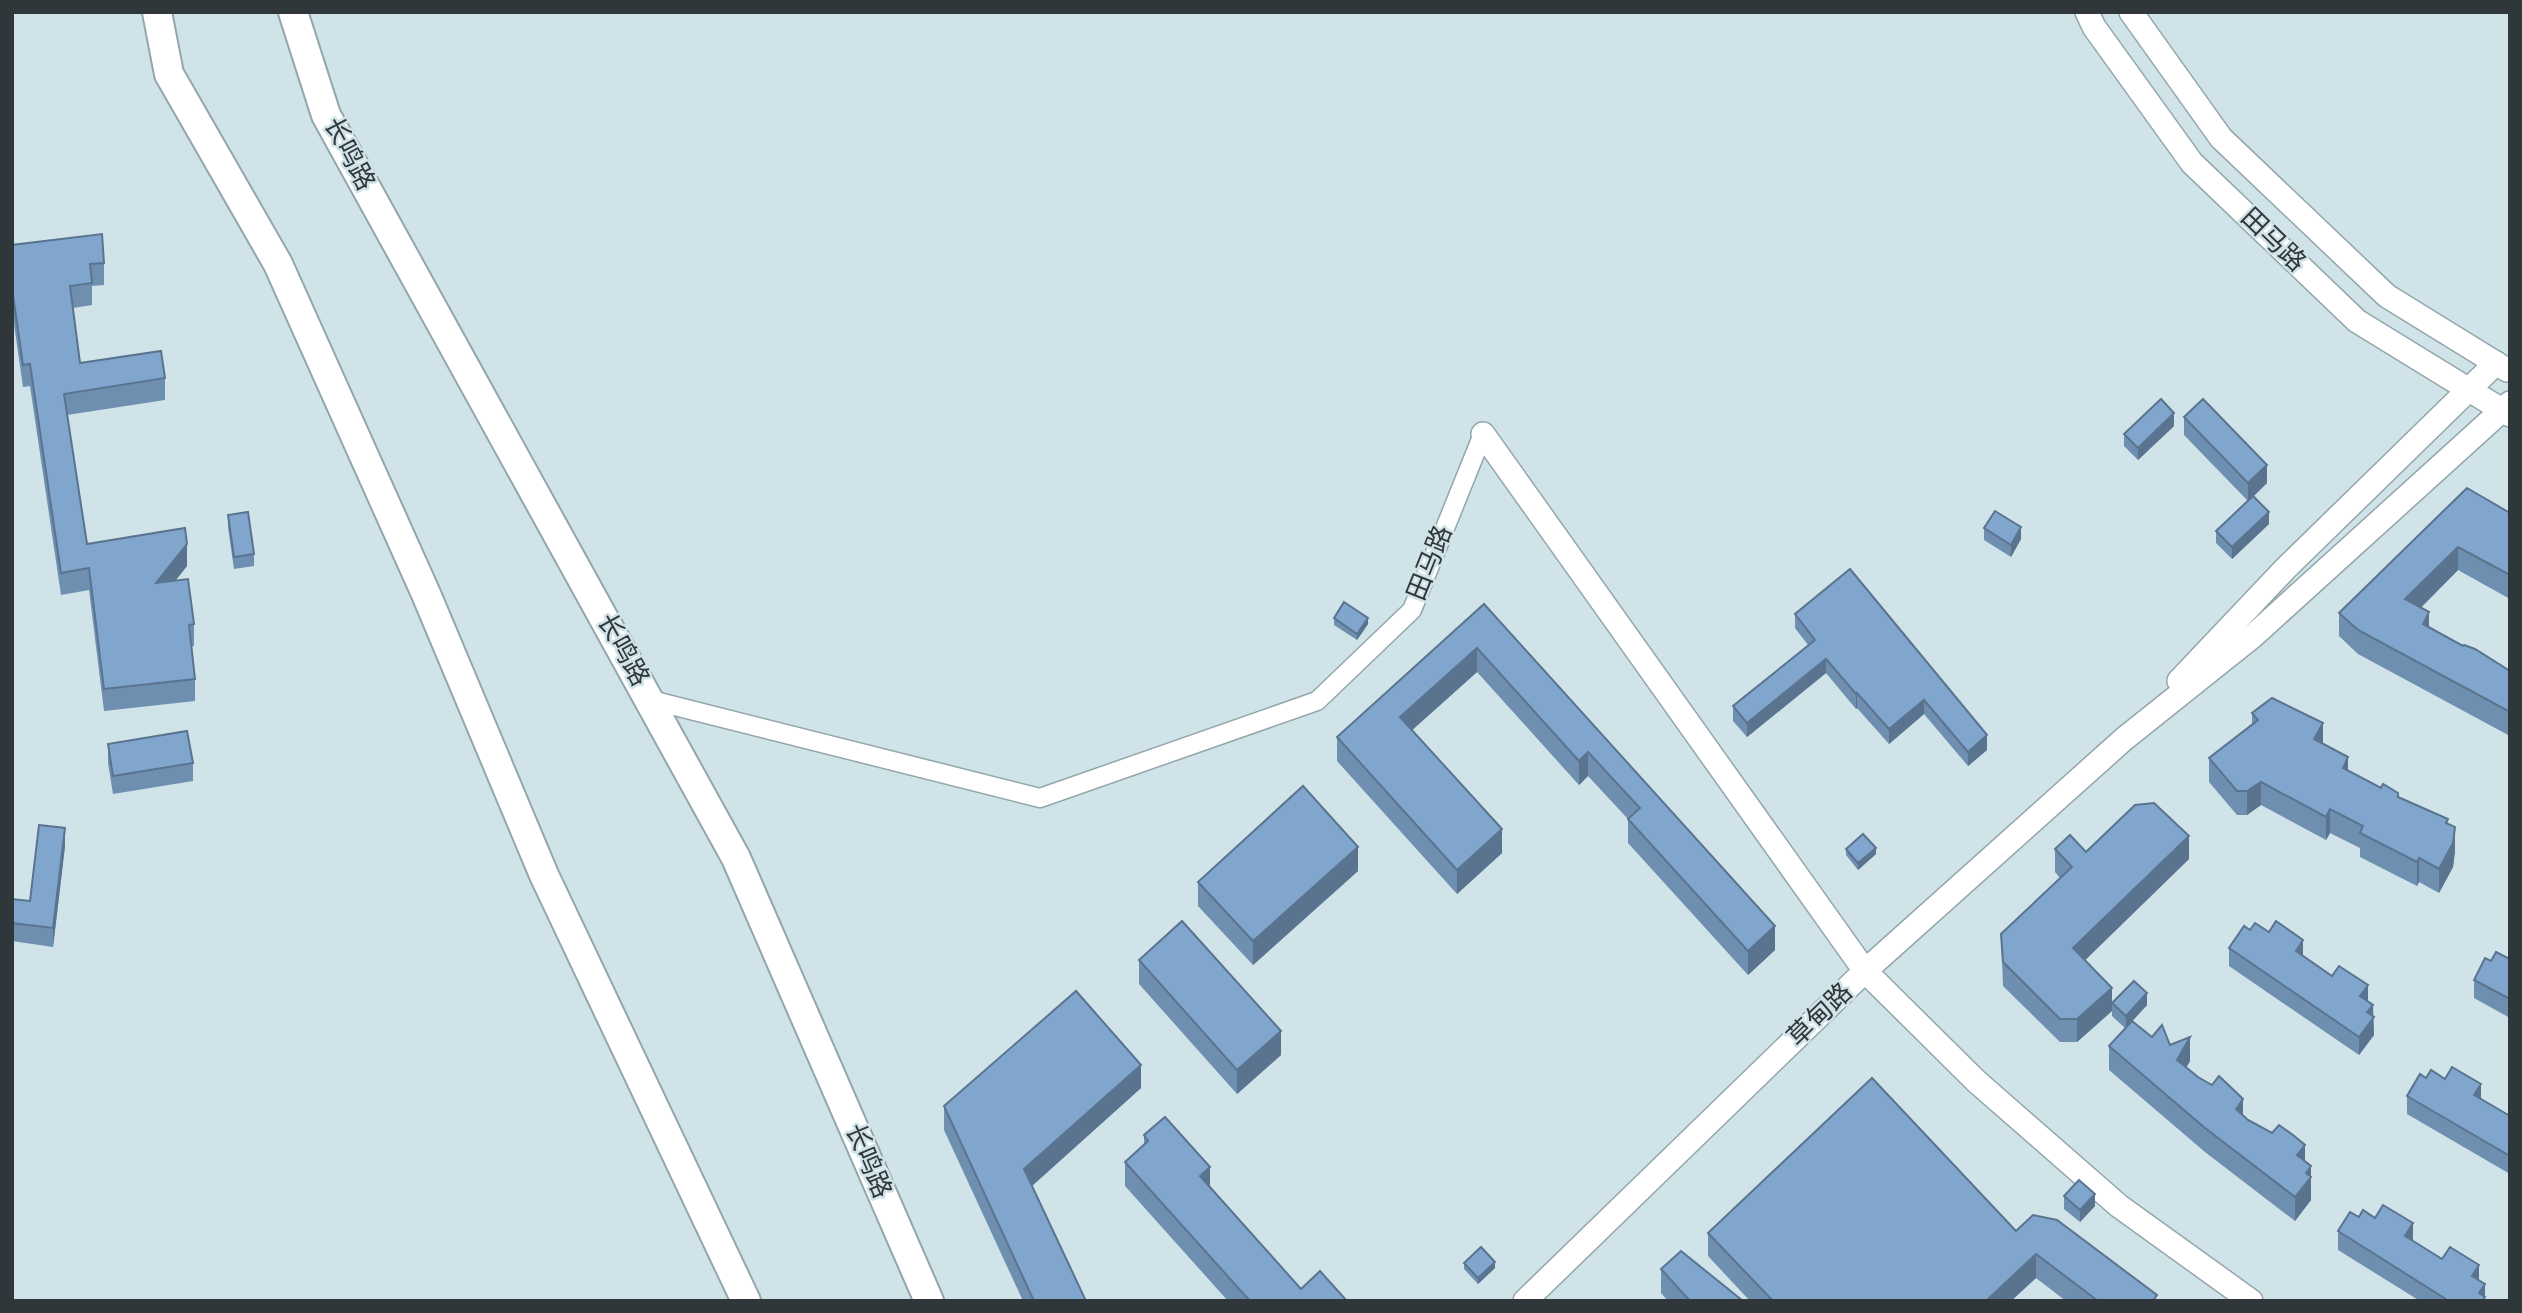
<svg xmlns="http://www.w3.org/2000/svg" width="2522" height="1313" font-family="'Alegreya Sans','Noto Sans SC',sans-serif">
  <style>
    .lines { fill: none; stroke-linecap: round; stroke-linejoin: round }
    .minor-casing { stroke: #93a6ab; stroke-width: 21 }
    .tertiary-casing { stroke: #93a6ab; stroke-width: 26 }
    .primary-casing { stroke: #93a6ab; stroke-width: 32 }
    .minor { stroke: #fff; stroke-width: 18 }
    .tertiary { stroke: #fff; stroke-width: 23 }
    .primary { stroke: #fff; stroke-width: 28 }
    .wall { fill: #6f8fb0 }
    .shaded-wall { fill: #5a7490 }
    .building { fill: #81a6cd; stroke: #5a7490; stroke-width: 2 }
    .labels { text-anchor: middle; dominant-baseline: central; stroke-width: 5; stroke-linejoin: round; paint-order: stroke }
    .street-label { font-size: 26px; fill: #30373a; stroke: #cfe3e9 }
  </style>
  <rect width="100%" height="100%" fill="#cfe3e9"/>
  <g class="lines">
    <defs>
      <polyline id="minor" points="651,700 1040,798 1317,701 1412,610 1483,434"/>
      <g id="tertiary">
        <polyline points="2087,12 2094,27 2192,163 2357,321 2510,415"/>
        <polyline points="2131,12 2221,138 2387,296 2507,370"/>
        <polyline points="1483,434 1865,971 1976,1081 2119,1206 2251,1301"/>
        <polyline points="2179,681 2286,568 2496,363"/>
        <polyline points="1525,1301 1865,971 2124,739 2253,636 2510,403"/>
      </g>
      <g id="primary">
        <polyline points="157,12 169,74 278,264 426,594 544,875 746,1301"/>
        <polyline points="293,12 326,115 736,858 929,1301"/>
      </g>
    </defs>
    <use href="#minor" class="minor-casing"/>
    <use href="#tertiary" class="tertiary-casing"/>
    <use href="#primary" class="primary-casing"/>
    <use href="#minor" class="minor"/>
    <use href="#tertiary" class="tertiary"/>
    <use href="#primary" class="primary"/>
  </g>
  <g class="wall">
    <polygon points="12,245 104,263 104,285 92,286 92,305 73,308 80,363 165,378 165,400 67,415 87,544 187,566 175,581 194,624 194,646 191,647 195,679 195,701 104,711 89,590 61,595 30,386 23,387 12,310"/>
    <polygon points="2184,417 2267,483 2254,496 2269,524 2232,559 2216,543 2216,531 2248,501 2184,435"/>
    <polygon points="2174,426 2138,460 2124,446 2124,434"/>
    <polygon points="2510,513 2510,599 2458,570 2421,608 2429,628 2510,671 2510,736 2358,654 2339,636 2339,613"/>
    <polygon points="228,515 254,554 254,566 234,569 228,527"/>
    <polygon points="1984,528 2021,539 2011,557 1984,540"/>
    <polygon points="1850,569 1987,750 1968,766 1924,714 1889,744 1857,708 1856,709 1826,673 1747,737 1733,721 1733,706 1808,645 1795,628 1795,614"/>
    <polygon points="1484,604 1775,950 1748,975 1628,843 1628,819 1588,776 1579,785 1477,672 1412,730 1502,853 1457,894 1337,761 1337,737"/>
    <polygon points="1334,618 1368,624 1357,640 1334,625"/>
    <polygon points="2252,713 2323,744 2348,771 2448,824 2455,851 2453,867 2439,893 2419,882 2417,886 2360,857 2360,848 2330,833 2326,840 2261,805 2247,815 2237,815 2209,782 2209,758 2252,724"/>
    <polygon points="108,744 193,763 193,781 113,794 108,763"/>
    <polygon points="65,846 53,947 12,941 12,899 30,901"/>
    <polygon points="1846,849 1876,854 1858,870 1846,855"/>
    <polygon points="2055,849 2086,852 2189,859 2085,960 2112,1011 2077,1042 2060,1042 2003,986 2001,934 2060,878 2055,872"/>
    <polygon points="1358,871 1253,965 1198,906 1198,882"/>
    <polygon points="2250,930 2303,956 2368,1001 2373,1016 2374,1035 2359,1055 2229,966 2229,948"/>
    <polygon points="2510,959 2510,1018 2474,998 2474,980 2491,961"/>
    <polygon points="1139,960 1281,1055 1237,1094 1139,984"/>
    <polygon points="2112,1003 2147,1005 2132,1021 2152,1037 2170,1045 2190,1061 2186,1068 2243,1116 2311,1166 2311,1200 2295,1221 2205,1152 2109,1070 2109,1046 2125,1028 2112,1016"/>
    <polygon points="2426,1078 2481,1098 2510,1116 2510,1174 2407,1114 2407,1096"/>
    <polygon points="1141,1088 1032,1186 1086,1301 1023,1301 944,1130 944,1106"/>
    <polygon points="1144,1135 1210,1188 1301,1289 1347,1301 1228,1301 1125,1186 1125,1162 1144,1145"/>
    <polygon points="2064,1196 2095,1206 2080,1222 2064,1209"/>
    <polygon points="2359,1217 2413,1241 2479,1280 2485,1296 2485,1301 2420,1301 2338,1250 2338,1231"/>
    <polygon points="2016,1231 2157,1301 2066,1301 2036,1278 2011,1301 1750,1301 1708,1256 1708,1233"/>
    <polygon points="1464,1263 1495,1268 1478,1284 1464,1269"/>
    <polygon points="1661,1269 1743,1301 1668,1301 1661,1293"/>
  </g>
  <g class="shaded-wall">
    <polygon points="2174,413 2174,426 2138,460 2138,448"/>
    <polygon points="2267,465 2267,483 2248,501 2248,483"/>
    <polygon points="2269,512 2269,524 2232,559 2232,547"/>
    <polygon points="2021,527 2021,539 2011,557 2011,545"/>
    <polygon points="187,544 187,566 156,605 156,583"/>
    <polygon points="2458,547 2458,570 2405,623 2405,599"/>
    <polygon points="2429,612 2429,636 2423,624"/>
    <polygon points="1368,618 1368,624 1357,640 1357,634"/>
    <polygon points="1477,648 1477,672 1400,741 1400,717"/>
    <polygon points="1826,659 1826,673 1747,737 1747,723"/>
    <polygon points="1857,693 1857,708 1856,709 1856,694"/>
    <polygon points="1924,700 1924,714 1889,744 1889,729"/>
    <polygon points="2323,723 2323,747 2314,739"/>
    <polygon points="1987,735 1987,750 1968,766 1968,752"/>
    <polygon points="1588,752 1588,776 1579,785 1579,761"/>
    <polygon points="2348,757 2348,780 2343,768"/>
    <polygon points="2261,782 2261,805 2247,815 2247,791"/>
    <polygon points="2330,809 2330,833 2326,840 2326,817"/>
    <polygon points="2455,827 2455,851 2453,867 2439,893 2439,869"/>
    <polygon points="65,828 65,846 53,947 53,928"/>
    <polygon points="1502,829 1502,853 1457,894 1457,870"/>
    <polygon points="2189,836 2189,859 2073,972 2073,948"/>
    <polygon points="1358,847 1358,871 1253,965 1253,941"/>
    <polygon points="1876,848 1876,854 1858,870 1858,863"/>
    <polygon points="2419,858 2419,882 2417,886 2417,862"/>
    <polygon points="1775,926 1775,950 1748,975 1748,951"/>
    <polygon points="2303,940 2303,958 2296,951"/>
    <polygon points="2368,985 2368,1003 2360,996"/>
    <polygon points="2112,988 2112,1011 2077,1042 2077,1019"/>
    <polygon points="2147,993 2147,1005 2126,1028 2126,1016"/>
    <polygon points="2373,1005 2374,1035 2359,1055 2359,1037 2367,1012"/>
    <polygon points="1281,1031 1281,1055 1237,1094 1237,1070"/>
    <polygon points="2190,1037 2190,1061 2177,1084 2177,1060"/>
    <polygon points="1141,1065 1141,1088 1024,1193 1024,1169"/>
    <polygon points="2481,1084 2481,1103 2474,1095"/>
    <polygon points="2243,1099 2243,1123 2236,1109"/>
    <polygon points="2305,1145 2305,1169 2297,1155"/>
    <polygon points="2311,1166 2311,1200 2295,1221 2295,1197 2306,1173"/>
    <polygon points="1210,1167 1210,1191 1200,1176"/>
    <polygon points="2095,1194 2095,1206 2080,1222 2080,1210"/>
    <polygon points="2413,1223 2413,1241 2405,1236"/>
    <polygon points="2036,1254 2036,1278 2011,1301 1986,1301"/>
    <polygon points="1495,1262 1495,1268 1478,1284 1478,1278"/>
    <polygon points="2479,1265 2479,1283 2472,1276"/>
    <polygon points="2485,1284 2485,1301 2479,1301 2479,1293"/>
  </g>
  <g class="building">
    <polygon points="102,234 104,263 90,264 92,283 70,286 80,363 161,351 165,378 64,394 87,544 185,528 187,544 156,583 188,579 194,624 189,625 195,679 104,689 89,568 61,573 30,364 23,365 12,288 12,245"/>
    <polygon points="2161,399 2174,413 2138,448 2124,434"/>
    <polygon points="2203,399 2267,465 2248,483 2184,417"/>
    <polygon points="2467,488 2510,513 2510,575 2458,547 2405,599 2429,612 2423,624 2463,646 2464,645 2475,649 2510,671 2510,712 2358,630 2339,613"/>
    <polygon points="2253,496 2269,512 2232,547 2216,531"/>
    <polygon points="1995,511 2021,527 2011,545 1984,528"/>
    <polygon points="248,512 254,554 234,557 228,515"/>
    <polygon points="1850,569 1987,735 1968,752 1924,700 1889,729 1857,693 1856,694 1826,659 1747,723 1733,706 1815,640 1795,614"/>
    <polygon points="1344,602 1368,618 1357,634 1334,618"/>
    <polygon points="1484,604 1775,926 1748,951 1628,819 1640,808 1624,791 1588,752 1579,761 1477,648 1400,717 1502,829 1457,870 1337,737"/>
    <polygon points="2272,698 2323,723 2314,739 2348,757 2343,768 2381,788 2383,784 2398,793 2398,797 2448,819 2446,823 2455,827 2453,843 2439,869 2419,858 2417,862 2360,833 2363,826 2330,809 2326,817 2261,782 2247,791 2237,791 2209,758 2258,720 2252,713"/>
    <polygon points="187,731 193,763 113,776 108,744"/>
    <polygon points="1303,786 1358,847 1253,941 1198,882"/>
    <polygon points="2154,803 2189,836 2073,948 2112,988 2077,1019 2060,1019 2003,962 2001,934 2072,867 2055,849 2070,835 2086,852 2135,805"/>
    <polygon points="39,825 65,828 53,928 12,923 12,899 30,901"/>
    <polygon points="1863,834 1876,848 1858,863 1846,849"/>
    <polygon points="1182,921 1281,1031 1237,1070 1139,960"/>
    <polygon points="2276,921 2303,940 2296,951 2332,976 2339,966 2368,985 2360,996 2373,1005 2367,1012 2374,1017 2359,1037 2229,948 2244,926 2250,930 2255,923 2269,932"/>
    <polygon points="2496,952 2510,959 2510,999 2474,980 2485,958 2491,961"/>
    <polygon points="2134,981 2147,993 2126,1016 2112,1003"/>
    <polygon points="1076,991 1141,1065 1024,1169 1086,1301 1034,1301 944,1106"/>
    <polygon points="2132,1021 2152,1037 2162,1025 2170,1045 2190,1037 2177,1060 2198,1077 2212,1085 2219,1076 2243,1099 2236,1109 2248,1120 2272,1133 2279,1125 2293,1135 2305,1145 2297,1155 2311,1166 2306,1173 2311,1177 2295,1197 2205,1128 2109,1046"/>
    <polygon points="2452,1067 2481,1084 2474,1095 2510,1116 2510,1156 2407,1096 2420,1074 2426,1078 2431,1070 2445,1079"/>
    <polygon points="1872,1078 2016,1231 2033,1215 2057,1220 2157,1295 2153,1301 2098,1301 2036,1254 1986,1301 1773,1301 1708,1233"/>
    <polygon points="1165,1117 1210,1167 1200,1176 1301,1289 1320,1271 1347,1301 1250,1301 1125,1162 1148,1141 1144,1135"/>
    <polygon points="2079,1180 2095,1194 2080,1210 2064,1196"/>
    <polygon points="2383,1205 2413,1223 2405,1236 2442,1259 2450,1247 2479,1265 2472,1276 2485,1284 2479,1293 2485,1297 2482,1301 2449,1301 2338,1231 2350,1212 2359,1217 2363,1210 2375,1218"/>
    <polygon points="1481,1247 1495,1262 1478,1278 1464,1263"/>
    <polygon points="1681,1251 1743,1301 1690,1301 1661,1269"/>
  </g>
  <g class="labels">
    <g class="street-label">
      <text transform="translate(349 154) rotate(62)">长鸣路</text>
      <text transform="translate(2273 240) rotate(44)">田马路</text>
      <text transform="translate(1430 563) rotate(-68)">田马路</text>
      <text transform="translate(623 650) rotate(61)">长鸣路</text>
      <text transform="translate(1820 1015) rotate(-44)">草甸路</text>
      <text transform="translate(868 1161) rotate(67)">长鸣路</text>
    </g>
  </g>
  <rect width="2522" height="1313" fill="none" stroke="#30373a" stroke-width="28"/>
</svg>
